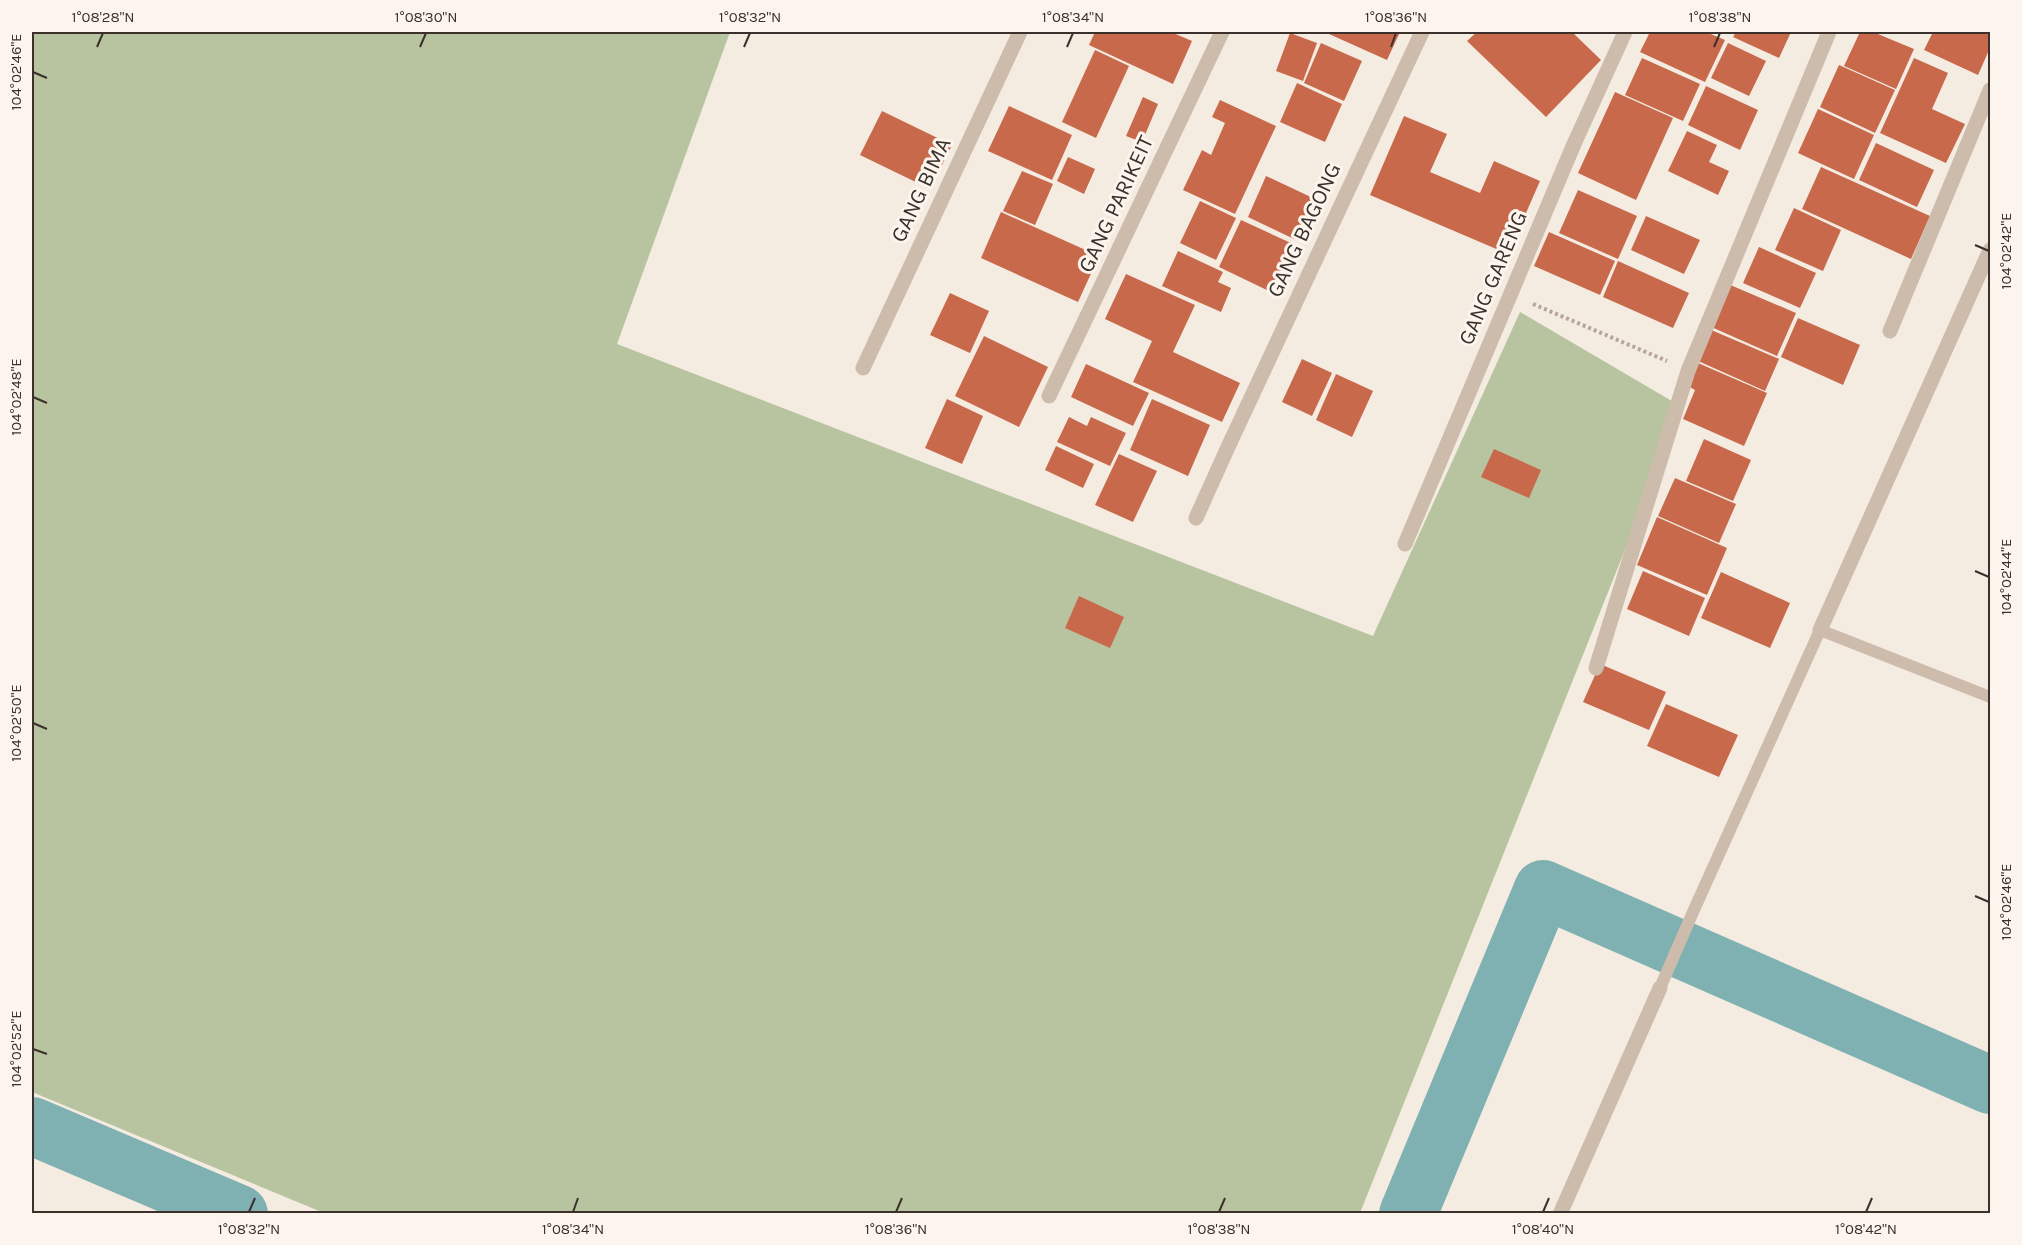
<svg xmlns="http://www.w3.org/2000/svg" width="2022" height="1245" font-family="Karla,sans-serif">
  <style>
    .green { fill: #b8c4a0 }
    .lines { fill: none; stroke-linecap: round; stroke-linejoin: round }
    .river { stroke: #7fb0b2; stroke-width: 58 }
    .building { fill: #c8694b }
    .path { stroke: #b9a596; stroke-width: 4; stroke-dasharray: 3 3; stroke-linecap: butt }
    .lane { stroke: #cdbbac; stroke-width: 12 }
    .street { stroke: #cdbbac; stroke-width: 15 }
    .ticks { fill: none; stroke: #3b302b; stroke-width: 2 }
    .labels { text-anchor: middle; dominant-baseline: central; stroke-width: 6; stroke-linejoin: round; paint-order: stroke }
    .street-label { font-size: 22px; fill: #3b302b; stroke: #fbf5ee }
    .neatline { fill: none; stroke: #3b302b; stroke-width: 2 }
    .ticks-label { font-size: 15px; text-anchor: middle; fill: #3b302b }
  </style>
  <rect width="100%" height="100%" fill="#f4ebe1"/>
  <polygon class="green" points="32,32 730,32 617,344 1373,636 1520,312 1682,407 1360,1213 324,1213 32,1092"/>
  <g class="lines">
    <g class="river">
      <polyline points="32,1126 239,1214"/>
      <polyline points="1408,1214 1543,889 1990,1085"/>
    </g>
  </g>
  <g class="building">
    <polygon points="1095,32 1171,32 1192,41 1173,84 1089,45"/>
    <polygon points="1331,32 1400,32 1387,60 1329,34"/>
    <polygon points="1477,32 1572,32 1601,60 1546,117 1467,41"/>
    <polygon points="1650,32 1706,32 1725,40 1705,82 1640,52"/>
    <polygon points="1736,32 1791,32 1779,58 1733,37"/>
    <polygon points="1860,32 1873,32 1914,49 1896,89 1844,66"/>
    <polygon points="1933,32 1990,32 1990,48 1978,75 1924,50"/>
    <polygon points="1290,33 1317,43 1303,81 1276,71"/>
    <polygon points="1321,43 1362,61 1344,101 1304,83"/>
    <polygon points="1728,43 1766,61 1749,96 1711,78"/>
    <polygon points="1095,50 1129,66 1096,138 1062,122"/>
    <polygon points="1642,58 1700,84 1683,121 1625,95"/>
    <polygon points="1914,58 1948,73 1932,109 1965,124 1946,163 1880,133"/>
    <polygon points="1839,65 1895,90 1875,133 1820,107"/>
    <polygon points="1297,83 1342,104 1325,142 1280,122"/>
    <polygon points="1706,86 1758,110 1740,150 1688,125"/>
    <polygon points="1615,92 1673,118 1636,200 1578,173"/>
    <polygon points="1143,97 1158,104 1142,142 1126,136"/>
    <polygon points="1220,100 1276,126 1235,214 1183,190 1202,150 1211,155 1225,123 1212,117"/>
    <polygon points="1009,106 1072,135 1052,180 988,151"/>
    <polygon points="1818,109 1874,135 1854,179 1798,153"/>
    <polygon points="882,111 952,145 930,189 860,155"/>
    <polygon points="1404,116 1447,134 1430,172 1480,193 1494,161 1540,181 1508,254 1370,195"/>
    <polygon points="1687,131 1717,145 1709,162 1729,171 1718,195 1668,171"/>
    <polygon points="1876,143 1934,170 1917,207 1859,180"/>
    <polygon points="1068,157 1095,169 1084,194 1057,181"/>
    <polygon points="1821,167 1930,216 1911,259 1802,209"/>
    <polygon points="1022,171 1053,184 1035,225 1003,211"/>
    <polygon points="1266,176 1313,198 1294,239 1248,217"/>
    <polygon points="1578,190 1637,216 1618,259 1559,233"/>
    <polygon points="1200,201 1236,218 1216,260 1180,243"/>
    <polygon points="1794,208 1841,230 1823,271 1775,250"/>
    <polygon points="1001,212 1099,256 1078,302 981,258"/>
    <polygon points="1646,216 1700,240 1684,274 1631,250"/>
    <polygon points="1241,220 1293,244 1271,292 1219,267"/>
    <polygon points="1549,232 1615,261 1600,295 1534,266"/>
    <polygon points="1759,247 1816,273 1800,308 1743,283"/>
    <polygon points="1178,251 1223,272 1218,282 1231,288 1221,312 1162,286"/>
    <polygon points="1618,261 1689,293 1673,328 1603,297"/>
    <polygon points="1126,274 1195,305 1173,352 1240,383 1222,422 1133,382 1152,341 1105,319"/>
    <polygon points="1728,284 1796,313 1777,356 1709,326"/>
    <polygon points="950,293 989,311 970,353 930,335"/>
    <polygon points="1798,318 1860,345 1843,385 1781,357"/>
    <polygon points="1709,329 1779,359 1765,391 1696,360"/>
    <polygon points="984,336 1048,367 1019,427 955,396"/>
    <polygon points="1302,359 1332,373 1312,416 1282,402"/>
    <polygon points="1698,363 1767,393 1744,446 1683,419 1695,390 1688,386"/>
    <polygon points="1086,364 1149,393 1133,426 1071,397"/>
    <polygon points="1336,374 1373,391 1352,437 1316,420"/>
    <polygon points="947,399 983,416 962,464 925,448"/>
    <polygon points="1152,399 1210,425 1188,476 1130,450"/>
    <polygon points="1069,417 1087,426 1091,417 1126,433 1110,466 1057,442"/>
    <polygon points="1704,439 1751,460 1733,501 1686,481"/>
    <polygon points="1056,446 1094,464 1083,488 1045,470"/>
    <polygon points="1494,449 1541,470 1529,498 1481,477"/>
    <polygon points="1119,454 1157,471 1133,522 1095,505"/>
    <polygon points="1675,478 1736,504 1719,543 1658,516"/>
    <polygon points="1657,517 1727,548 1707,595 1637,565"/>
    <polygon points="1643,571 1705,598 1689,636 1627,609"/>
    <polygon points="1721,572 1790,603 1770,648 1701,618"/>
    <polygon points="1079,596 1124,617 1110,648 1065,628"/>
    <polygon points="1600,664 1666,692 1649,730 1583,702"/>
    <polygon points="1666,704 1738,735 1719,777 1647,746"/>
  </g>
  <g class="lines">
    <polyline class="path" points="1533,304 1667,361"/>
    <polyline class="lane" points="1660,988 1693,912 1820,630 1990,697"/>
    <g class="street">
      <polyline points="1890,331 1990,90"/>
      <polyline points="863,368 1020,32"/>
      <polyline points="1049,396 1222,32"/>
      <polyline points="1196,518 1228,447 1422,32"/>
      <polyline points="1405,544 1574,144 1625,32"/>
      <polyline points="1820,630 1990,250"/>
      <polyline points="1596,668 1688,371 1829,32"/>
      <polyline points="1560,1214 1660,988"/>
    </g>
  </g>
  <path class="ticks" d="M 97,47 L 103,33M 420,47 L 426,33M 744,47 L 750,33M 1067,47 L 1073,33M 1391,47 L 1396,33M 1714,47 L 1720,33M 33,72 L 47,78M 1975,245 L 1989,251M 33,397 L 47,403M 1975,571 L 1989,577M 33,723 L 47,729M 1975,896 L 1989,902M 33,1049 L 47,1054M 249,1212 L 255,1198M 573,1212 L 578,1198M 896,1212 L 902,1198M 1219,1212 L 1225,1198M 1543,1212 L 1549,1198M 1866,1212 L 1872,1198"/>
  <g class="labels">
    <g class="street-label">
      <text transform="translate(921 190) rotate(-65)">GANG BIMA</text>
      <text transform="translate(1116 204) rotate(-65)">GANG PARIKEIT</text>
      <text transform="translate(1304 230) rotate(-65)">GANG BAGONG</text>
      <text transform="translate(1493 278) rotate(-67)">GANG GARENG</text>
    </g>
  </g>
  <rect width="2022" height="1245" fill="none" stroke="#fbf5ee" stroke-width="66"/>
  <rect x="33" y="33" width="1956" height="1179" class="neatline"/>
  <g class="ticks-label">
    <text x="103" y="22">1°08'28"N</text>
    <text x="426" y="22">1°08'30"N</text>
    <text x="750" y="22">1°08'32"N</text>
    <text x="1073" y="22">1°08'34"N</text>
    <text x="1396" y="22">1°08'36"N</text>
    <text x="1720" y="22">1°08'38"N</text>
    <text transform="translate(16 72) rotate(-90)" y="5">104°02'46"E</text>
    <text transform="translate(2006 251) rotate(-90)" y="5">104°02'42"E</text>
    <text transform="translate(16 397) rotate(-90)" y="5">104°02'48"E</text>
    <text transform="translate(2006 577) rotate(-90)" y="5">104°02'44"E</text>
    <text transform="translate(16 723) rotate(-90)" y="5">104°02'50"E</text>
    <text transform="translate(2006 902) rotate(-90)" y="5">104°02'46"E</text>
    <text transform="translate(16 1049) rotate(-90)" y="5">104°02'52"E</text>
    <text x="249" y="1234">1°08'32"N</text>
    <text x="573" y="1234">1°08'34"N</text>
    <text x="896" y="1234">1°08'36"N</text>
    <text x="1219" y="1234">1°08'38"N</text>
    <text x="1543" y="1234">1°08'40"N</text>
    <text x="1866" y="1234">1°08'42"N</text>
  </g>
</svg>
